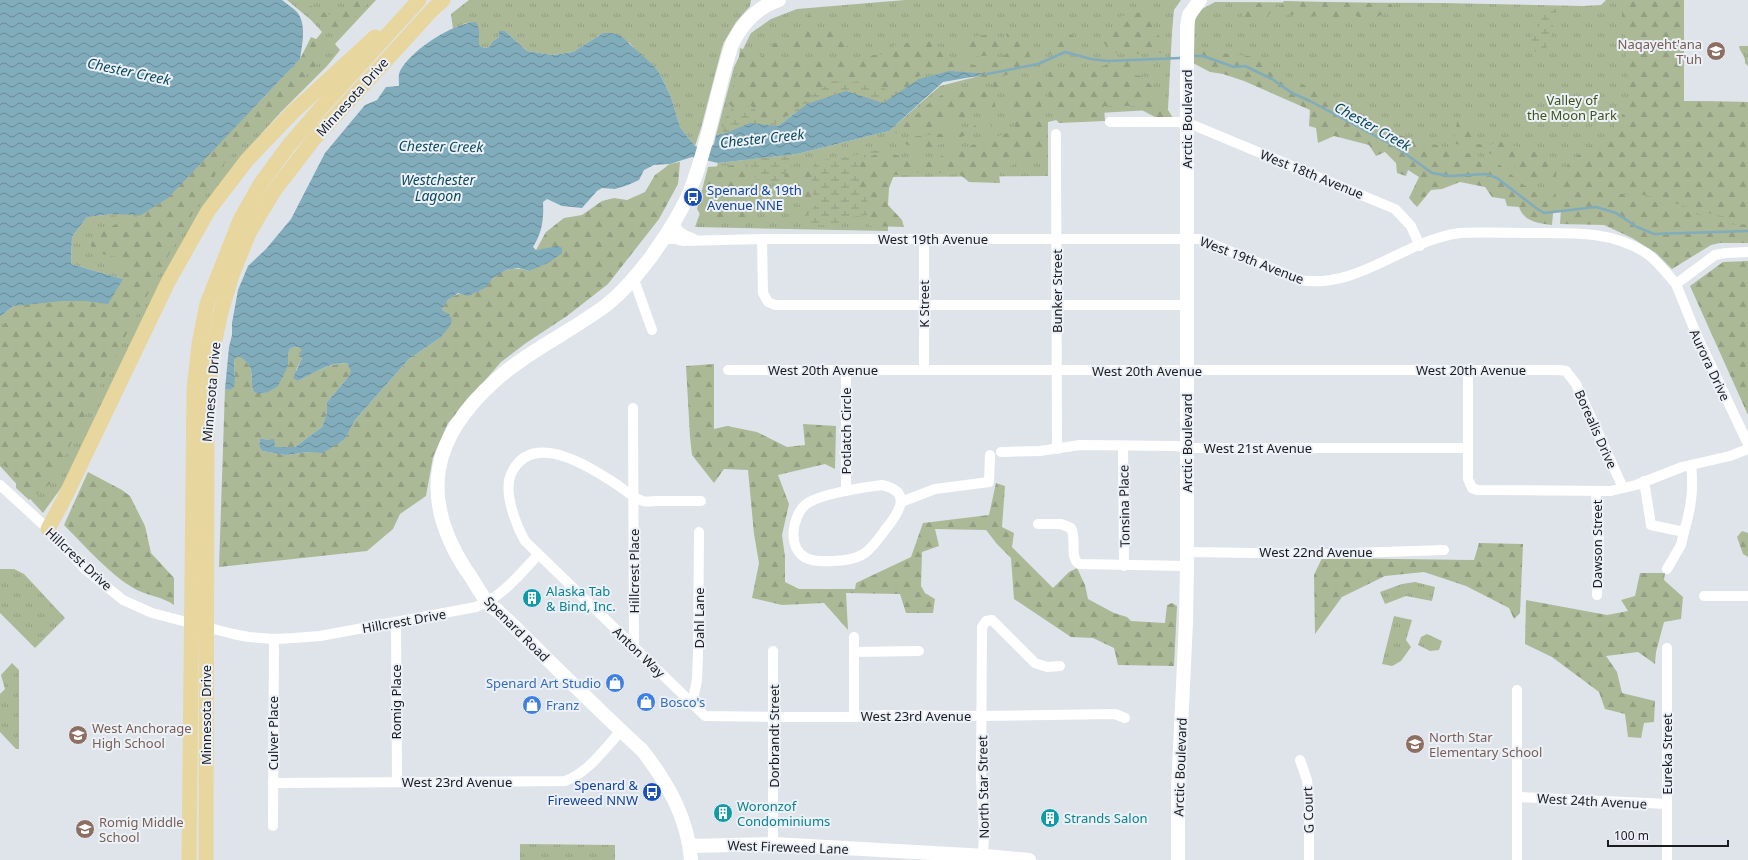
<svg xmlns="http://www.w3.org/2000/svg" width="1748" height="860" font-family="'Noto Sans',sans-serif">
  <style>
    .grass { fill: url(#grass-tufts) }
    .forest { fill: url(#forest-firs) }
    .wetland { fill: url(#wetland-marsh) }
    .water { fill: url(#water-waves) }
    .lines { fill: none; stroke-linecap: round; stroke-linejoin: round }
    .stream { stroke: #81acbb; stroke-width: 2.5 }
    .street { stroke: #fff; stroke-width: 10 }
    .secondary { stroke: #fff; stroke-width: 14 }
    .primary { stroke: #e7d69d; stroke-width: 15 }
    .labels { text-anchor: middle; dominant-baseline: central; stroke-width: 4; stroke-linejoin: round; paint-order: stroke }
    .education-label { font-size: 13px; fill: #785e54; stroke: #ecf1f8; text-anchor: start }
    .street-label { font-size: 13px; fill: #1b1c1f; stroke: #ecf1f8 }
    .park-label { font-size: 13px; fill: #41521b; stroke: #ecf1f8 }
    .transit-label { font-size: 13px; fill: #164399; stroke: #ecf1f8; text-anchor: start }
    .culture-label { font-size: 13px; fill: #0d838f; stroke: #ecf1f8; text-anchor: start }
    .shop-label { font-size: 13px; fill: #366cbe; stroke: #ecf1f8; text-anchor: start }
    .water-label { font-size: 14px; font-style: italic; fill: #0b495a; stroke: #ecf1f8 }
  </style>
  <defs>
    <pattern id="grass-tufts" width="24" height="20" patternUnits="userSpaceOnUse"><rect width="24" height="20" fill="#acb997"/><path d="M3 7l-1-3M5 7V3M7 7l1-3M15 17l-1-3M17 17v-4M19 17l1-3" fill="none" stroke="#939e82"/></pattern>
    <pattern id="forest-firs" width="22" height="20" patternUnits="userSpaceOnUse"><rect width="22" height="20" fill="#acb997"/><path d="M5 1l3.5 6h-7zM16 11l3.5 6h-7z" fill="#939e82"/></pattern>
    <pattern id="wetland-marsh" width="20" height="14" patternUnits="userSpaceOnUse"><rect width="20" height="14" fill="#acb997"/><path d="M1 5h8M5 5V1M11 12h8M15 12V8" fill="none" stroke="#939e82"/></pattern>
    <pattern id="water-waves" width="16" height="10" patternUnits="userSpaceOnUse"><rect width="16" height="10" fill="#81acbb"/><path d="M0 5q4-4 8 0t8 0" fill="none" stroke="#698b97"/></pattern>
  </defs>
  <rect width="100%" height="100%" fill="#dfe4eb"/>
  <g class="grass">
    <polygon points="287,0 376,0 335,44 340,50 327,66 281,112 241,156 215,190 122,362 66,481 43,513 0,466 0,317 13,306 123,279 71,264 72,237 87,217 114,214 255,107 300,59 322,32 311,20"/>
    <polygon points="469,0 751,0 750,6 736,22 723,44 701,128 695,146 680,127 671,97 660,74 655,67 638,53 630,43 603,33 573,52 553,55 527,51 505,31 499,31 499,37 493,41 489,47 484,48 479,45 479,29 466,23 453,29 451,14"/>
    <polygon points="905,0 1181,0 1174,10 1172,32 1168,109 1082,114 1048,122 1048,176 887,177 888,231 695,227 718,163 797,154 889,131 940,86 987,74 949,71 883,103 807,104 778,126 765,125 716,135 734,67 751,33 771,19 797,9"/>
    <polygon points="1606,0 1684,0 1684,101 1748,102 1748,231 1571,211 1544,213 1194,56 1195,20 1200,10 1215,2 1442,3 1583,6 1601,5"/>
    <path d="M 1739,46 L 1748,46 L 1748,66 L 1745,63 C 1746,56 1740,53 1739,46 Z"/>
    <polygon points="0,569 14,569 24,574 65,618 35,648 0,613"/>
    <polygon points="1415,582 1435,587 1432,601 1406,596 1385,604 1380,592 1402,584"/>
    <polygon points="1394,616 1412,620 1406,640 1411,647 1401,661 1392,666 1382,664"/>
    <polygon points="1427,634 1442,641 1439,650 1430,651 1418,645 1421,637"/>
    <polygon points="12,663 19,670 19,749 16,749 0,732 0,694 5,689 1,675"/>
    <polygon points="520,844 615,845 615,860 520,860"/>
  </g>
  <g class="forest">
    <polygon points="299,0 329,15 344,11 356,0 371,0 342,30 327,31 299,5"/>
    <path d="M 1621,0 L 1684,0 L 1684,101 L 1748,102 L 1748,219 C 1714,218 1682,204 1649,196 C 1619,189 1588,188 1557,187 L 1570,161 L 1607,134 L 1628,109 L 1629,91 Z"/>
    <path d="M 1284,1 L 1370,3 L 1377,5 L 1391,4 L 1396,11 L 1393,18 L 1389,17 L 1387,12 C 1378,17 1365,23 1355,15 L 1348,19 L 1335,20 L 1329,13 L 1307,17 L 1305,14 L 1283,15 L 1279,8 Z"/>
    <polygon points="1240,3 1277,3 1264,22 1244,20"/>
    <path d="M 1145,11 L 1150,14 L 1154,29 L 1163,42 L 1165,53 C 1156,53 1119,55 1114,52 C 1105,48 1102,41 1103,32 L 1114,28 L 1114,20 L 1118,17 Z"/>
    <polygon points="814,13 824,14 821,21 807,21 804,19"/>
    <polygon points="807,27 836,28 845,40 852,44 837,50 818,51 779,50 769,46"/>
    <polygon points="1066,31 1080,41 1076,53 1063,50 1049,54 1055,35"/>
    <path d="M 1006,33 C 1023,41 1028,44 1032,63 L 1029,68 L 997,78 L 957,75 L 938,71 L 919,76 L 900,95 L 865,80 L 850,83 L 833,81 L 812,95 L 794,111 L 779,120 L 762,117 L 750,105 L 735,112 L 728,102 L 737,74 L 740,48 L 776,61 L 847,59 L 882,54 L 897,44 L 933,40 L 946,55 L 974,65 L 998,62 L 1008,52 L 1009,44 Z"/>
    <polygon points="997,34 1005,48 996,55 970,57 955,43 957,38"/>
    <path d="M 311,37 L 321,41 L 318,63 L 218,170 L 172,249 L 129,329 L 51,483 L 29,500 L 16,488 L 16,477 L 0,461 L 0,374 L 4,369 L 0,347 L 0,329 L 8,320 L 13,306 C 45,303 76,299 108,304 L 123,279 L 117,257 L 92,252 L 90,238 L 118,223 L 141,215 L 168,198 L 300,59 Z"/>
    <path d="M 1194,50 L 1249,56 L 1395,134 L 1482,157 L 1500,165 L 1525,186 L 1543,190 L 1555,191 L 1552,225 C 1539,223 1524,222 1519,207 L 1507,206 L 1505,199 L 1492,197 L 1485,187 L 1460,182 L 1442,189 L 1431,190 L 1417,207 L 1409,198 L 1419,177 L 1408,170 L 1406,176 L 1397,173 L 1396,163 L 1385,152 L 1376,156 L 1369,145 L 1334,136 L 1318,143 L 1316,128 L 1309,126 L 1310,110 L 1244,81 L 1223,74 L 1210,72 L 1193,63 Z"/>
    <path d="M 1124,60 L 1138,62 L 1137,68 L 1133,75 L 1141,76 L 1154,88 L 1146,99 L 1165,105 L 1173,118 L 1155,117 L 1134,106 L 1104,106 L 1105,121 L 1059,123 C 1046,110 1049,85 1049,68 L 1077,68 L 1103,66 Z"/>
    <polygon points="1043,74 1041,110 1043,121 1048,124 1048,157 1025,157 999,173 1000,183 969,182 959,174 946,175 929,169 909,175 894,175 889,188 888,205 902,220 904,227 869,226 867,198 860,189 860,159 885,152 926,163 946,154 1016,130 1008,103 1022,95 1016,88 1001,88 994,98 996,111 980,107 965,118 946,123 944,131 917,130 894,133 934,99 950,91 993,92 992,82 1030,81"/>
    <path d="M 1458,117 L 1472,118 L 1476,123 L 1474,135 L 1476,144 L 1489,145 L 1501,142 L 1559,159 L 1555,179 C 1521,190 1527,170 1504,159 C 1490,152 1469,148 1453,143 Z"/>
    <polygon points="983,119 992,126 930,148 922,150 902,143 908,137 968,131"/>
    <path d="M 680,162 L 678,184 L 659,219 L 608,284 L 567,316 L 526,343 L 501,362 L 448,423 L 433,457 L 426,496 L 400,514 L 393,529 L 367,551 L 219,567 L 225,389 L 229,390 L 235,379 L 234,360 L 238,355 C 256,366 250,375 253,391 L 257,394 L 288,366 L 288,354 L 290,348 L 300,347 L 303,350 L 302,358 L 296,370 L 298,381 C 313,373 329,363 347,363 L 352,371 L 349,376 L 327,402 L 327,413 L 322,427 L 295,447 L 275,447 L 268,440 L 260,438 L 259,446 L 262,451 L 285,455 L 310,452 L 323,452 L 345,439 L 355,420 L 409,359 L 440,338 C 440,330 440,312 443,307 C 453,289 468,295 483,288 C 487,286 489,282 492,279 C 503,268 515,267 529,271 L 546,249 L 536,250 L 546,232 L 564,218 L 582,215 L 602,201 L 614,198 L 627,200 L 645,192 L 655,175 L 670,164 Z"/>
    <polygon points="736,165 750,172 750,212 743,222 704,221 697,209 708,167"/>
    <polygon points="811,169 813,195 817,204 801,221 797,184 802,173"/>
    <polygon points="787,172 791,173 791,184 788,196 783,194 779,188"/>
    <polygon points="1591,191 1632,195 1732,225 1748,224 1748,243 1720,243 1711,245 1672,269 1656,253 1632,238 1604,225 1560,224 1562,192"/>
    <polygon points="1748,261 1748,415 1690,286 1723,262"/>
    <polygon points="714,364 714,429 727,426 757,432 787,447 805,445 803,424 836,426 835,469 825,464 778,475 789,504 782,535 785,557 785,582 799,589 855,589 856,583 911,557 923,523 989,515 996,483 1005,486 1002,527 1014,533 1012,547 1053,588 1069,572 1077,568 1085,585 1088,599 1114,613 1127,617 1131,621 1165,623 1167,605 1172,603 1177,606 1174,666 1118,665 1114,648 1093,638 1071,637 1014,599 1011,558 997,544 986,530 935,529 939,546 922,552 921,586 925,593 935,599 933,613 906,613 900,594 846,593 848,630 824,603 782,605 752,598 759,563 754,534 748,470 724,469 714,483 692,455 690,437 686,366"/>
    <path d="M 88,472 L 122,490 L 130,496 L 145,526 L 151,553 L 174,578 L 174,605 C 163,597 149,596 137,590 C 112,577 84,545 64,525 Z"/>
    <polygon points="1742,531 1748,533 1748,557 1743,554 1737,537"/>
    <polygon points="1479,543 1523,544 1520,613 1514,619 1509,608 1466,586 1424,572 1385,576 1342,597 1315,634 1314,575 1322,558 1474,560"/>
    <polygon points="1640,573 1665,573 1664,580 1683,597 1681,619 1664,622 1656,652 1655,664 1638,652 1606,656 1617,672 1622,693 1655,701 1654,722 1644,723 1641,738 1628,737 1625,714 1605,709 1599,692 1552,657 1525,644 1526,600 1607,615 1628,611 1621,600 1635,596"/>
  </g>
  <g class="wetland">
    <polygon points="1547,9 1557,9 1556,14 1549,43 1542,55 1535,52 1531,36 1542,21 1541,11"/>
    <polygon points="865,80 899,95 876,108 805,112 794,111 812,95 833,81 849,83"/>
    <polygon points="728,102 735,112 750,105 762,117 779,120 773,126 750,123 726,133 723,133"/>
    <polygon points="884,148 883,152 860,159 860,188 867,198 868,215 849,217 840,226 804,224 801,221 817,204 813,195 811,169 817,161 856,155"/>
    <polygon points="794,155 793,165 786,171 780,182 757,180 744,160"/>
  </g>
  <g class="water">
    <path d="M 0,0 L 282,0 C 287,4 293,8 297,12 C 307,24 302,45 300,59 L 168,198 L 141,215 L 114,214 L 87,217 L 72,237 L 71,264 L 123,279 L 108,304 L 86,301 L 62,301 L 13,306 L 0,317 Z"/>
    <path d="M 476,22 L 479,29 L 479,45 L 484,48 L 489,47 L 493,41 L 499,37 L 499,31 L 505,31 L 527,51 L 553,55 L 573,52 L 603,33 L 612,33 L 621,36 L 655,67 L 660,74 L 671,97 L 680,127 L 695,146 L 709,149 L 714,144 L 716,135 L 726,133 L 750,123 L 778,126 L 807,104 L 846,91 L 883,103 L 919,79 L 949,71 L 989,74 L 943,82 L 889,131 L 797,154 L 718,163 L 692,157 L 670,164 L 654,165 L 644,170 L 639,180 L 628,185 L 615,189 L 602,188 L 597,191 L 582,208 L 562,206 L 547,199 L 543,202 C 544,219 542,233 533,247 L 536,250 L 558,246 L 562,248 L 562,253 L 550,262 L 529,271 L 518,268 L 506,270 L 493,278 L 485,288 L 468,296 L 458,293 L 448,300 L 442,309 L 443,311 L 449,314 L 452,320 L 450,326 L 440,338 L 409,359 L 355,420 L 345,439 L 323,453 L 310,452 L 285,455 L 262,451 L 259,446 L 260,438 L 268,440 L 274,439 L 275,447 L 295,447 L 322,427 L 327,413 L 327,402 L 349,376 L 351,371 L 347,363 C 329,362 314,373 298,381 L 293,378 L 302,358 L 299,353 L 302,350 L 299,347 L 290,348 L 288,354 L 288,366 L 278,386 L 268,392 L 257,394 L 253,391 C 250,375 256,365 238,356 L 234,360 L 235,379 L 234,387 L 229,390 L 225,389 L 229,347 L 232,335 L 232,323 L 238,290 L 248,266 L 266,249 L 291,219 L 325,153 L 365,105 L 377,100 L 386,87 L 399,86 C 399,82 398,75 400,71 C 411,50 453,23 476,22 Z"/>
  </g>
  <g class="lines">
    <g class="stream">
      <polyline points="1194,56 1203,56 1234,67 1245,66 1272,79 1292,93 1310,101 1396,147 1432,173 1450,176 1486,174 1497,178 1536,208 1544,213 1596,207 1616,213 1637,227 1654,234 1748,231"/>
      <polyline points="987,74 1038,64 1065,52 1091,59 1108,61 1180,58"/>
    </g>
    <g class="street">
      <polyline points="1110,122 1178,122 1193,125 1395,209 1411,226 1420,246"/>
      <polyline points="1056,134 1057,449"/>
      <path d="M 674,221 C 676,233 685,235 694,239"/>
      <polyline points="762,239 763,293 768,302 775,305 1187,305"/>
      <polyline points="924,239 924,370"/>
      <path d="M 661,241 L 672,238 L 683,241 L 762,239 L 1200,239 L 1300,280 C 1358,290 1404,240 1460,233 C 1485,232 1509,233 1534,233 C 1573,233 1612,231 1646,253 C 1658,261 1667,274 1676,284 L 1715,255 L 1726,253 L 1748,252"/>
      <polyline points="633,277 652,330"/>
      <polyline points="1676,284 1697,336 1748,444"/>
      <polyline points="728,370 1558,370 1566,371 1576,384 1623,488"/>
      <polyline points="846,370 846,491"/>
      <polyline points="1468,370 1468,479 1472,488 1477,490 1611,491 1636,485 1682,467 1730,456 1748,449"/>
      <polyline points="633,408 634,647"/>
      <polyline points="1123,446 1124,566"/>
      <polyline points="1001,452 1040,451 1080,445 1176,446 1187,448 1468,448"/>
      <path d="M 1644,481 L 1651,525 L 1684,532 C 1691,508 1694,489 1691,465"/>
      <path d="M 0,485 L 48,529 L 85,569 L 123,600 L 152,613 L 233,634 L 249,637 L 274,639 L 294,638 L 320,636 L 476,607 C 502,597 519,575 538,555"/>
      <path d="M 882,485 C 914,492 898,514 885,530 C 879,538 873,547 865,553 C 859,557 852,559 845,560 C 834,561 816,563 806,558 C 787,548 792,517 805,505 C 818,494 865,487 882,485 Z"/>
      <polyline points="1596,492 1599,541 1597,595"/>
      <path d="M 701,501 C 687,501 672,501 658,501 C 653,501 647,502 643,501 C 635,499 626,491 619,486 C 592,468 532,428 511,474 C 503,492 516,525 525,541 L 705,716 L 774,717 L 854,717 L 885,715 L 982,716 L 1115,714 L 1125,718"/>
      <polyline points="901,502 935,489 989,482 990,455"/>
      <path d="M 1038,524 L 1061,524 L 1071,528 C 1077,539 1069,557 1079,564 L 1187,566"/>
      <polyline points="1187,552 1323,554 1444,550"/>
      <polyline points="1667,569 1681,545 1684,532"/>
      <polyline points="1704,596 1748,596"/>
      <polyline points="396,622 397,781"/>
      <polyline points="854,637 854,717"/>
      <polyline points="773,651 773,844"/>
      <polyline points="854,652 919,651"/>
      <polyline points="692,704 697,680 698,655 699,532"/>
      <polyline points="1300,760 1307,780 1309,798 1309,860"/>
      <path d="M 273,783 L 565,781 C 588,773 605,748 621,731"/>
      <polyline points="1518,797 1667,804"/>
      <polyline points="273,826 274,639"/>
      <polyline points="983,856 984,832 981,778 982,627 986,621 992,620 1035,663 1047,667 1060,666"/>
      <polyline points="1517,860 1517,690"/>
      <polyline points="1667,860 1667,648"/>
    </g>
    <g class="secondary">
      <polyline points="690,846 773,844 986,856 1029,860"/>
      <path d="M 691,860 C 688,818 667,782 642,750 C 608,719 576,687 544,656 C 529,641 514,626 499,612 C 496,609 491,607 488,603 C 480,594 474,580 466,570 C 418,496 432,436 497,379 C 530,350 570,332 605,306 C 622,293 638,274 651,257 C 667,234 684,209 693,183 C 710,137 717,89 732,44 C 742,24 757,7 779,0"/>
      <polyline points="1178,860 1178,790 1186,622 1187,566 1187,26 1189,15 1200,0"/>
    </g>
    <g class="primary">
      <polyline points="48,529 64,499 168,282 208,211 247,160 293,112 375,37"/>
      <polyline points="189,860 194,389 199,344 207,304 240,220 261,183 289,145 320,109 419,0"/>
      <polyline points="206,860 207,420 212,354 221,312 232,275 249,233 274,191 314,139 432,10 443,0"/>
    </g>
  </g>
  <defs>
    <symbol id="school-disc" viewBox="-11 -11 22 22"><circle r="9.5" fill="#8d6e63" stroke="#ecf1f8"/><path d="M0-5L7-2L0 1L-7-2ZM-4 1L0 2.5L4 1V4Q0 6-4 4Z" fill="#fff"/></symbol>
    <symbol id="bus-disc" viewBox="-11 -11 22 22"><circle r="9.5" fill="#1a4fb4" stroke="#ecf1f8"/><path d="M-5-6H5V4H4V6H2V4H-2V6H-4V4H-5ZM-3.5-4V0h7V-4ZM-3.5 1.2v1.5H-2V1.2ZM2 1.2v1.5H3.5V1.2Z" fill="#fff"/></symbol>
    <symbol id="building-disc" viewBox="-11 -11 22 22"><circle r="9.5" fill="#0f9aa8" stroke="#ecf1f8"/><path d="M-4-6H4V6H1V3H-1V6H-4ZM-2.5-4.3h1.7v1.8h-1.7ZM.8-4.3h1.7v1.8H.8ZM-2.5-1h1.7V.8h-1.7ZM.8-1h1.7V.8H.8Z" fill="#fff"/></symbol>
    <symbol id="shop-disc" viewBox="-11 -11 22 22"><circle r="9.5" fill="#3f7fe0" stroke="#ecf1f8"/><path d="M-5-2.5h2.3a2.7 3.5 0 0 1 5.4 0H5L5.5 6h-11ZM-1.5-2.5h3a1.5 2.3 0 0 0-3 0Z" fill="#fff"/></symbol>
  </defs>
  <g fill-rule="evenodd">
    <use href="#school-disc" x="1705" y="40" width="22" height="22"/>
    <use href="#bus-disc" x="682" y="186" width="22" height="22"/>
    <use href="#building-disc" x="521" y="587" width="22" height="22"/>
    <use href="#shop-disc" x="604" y="672" width="22" height="22"/>
    <use href="#shop-disc" x="635" y="691" width="22" height="22"/>
    <use href="#shop-disc" x="521" y="694" width="22" height="22"/>
    <use href="#school-disc" x="67" y="724" width="22" height="22"/>
    <use href="#school-disc" x="1404" y="733" width="22" height="22"/>
    <use href="#bus-disc" x="641" y="781" width="22" height="22"/>
    <use href="#building-disc" x="712" y="802" width="22" height="22"/>
    <use href="#building-disc" x="1039" y="807" width="22" height="22"/>
    <use href="#school-disc" x="74" y="818" width="22" height="22"/>
  </g>
  <g class="labels">
    <g class="education-label">
      <text x="1702" y="44" text-anchor="end">Naqayeht'ana<tspan x="1702" dy="15">T'uh</tspan></text>
      <text x="92" y="728">West Anchorage<tspan x="92" dy="15">High School</tspan></text>
      <text x="1429" y="737">North Star<tspan x="1429" dy="15">Elementary School</tspan></text>
      <text x="99" y="822">Romig Middle<tspan x="99" dy="15">School</tspan></text>
    </g>
    <g class="street-label">
      <text transform="translate(352 97) rotate(-48)">Minnesota Drive</text>
      <text transform="translate(1187 119) rotate(-90)">Arctic Boulevard</text>
      <text transform="translate(1312 174) rotate(22)">West 18th Avenue</text>
      <text x="933" y="239">West 19th Avenue</text>
      <text transform="translate(1252 260) rotate(21)">West 19th Avenue</text>
      <text transform="translate(1057 291) rotate(-90)">Bunker Street</text>
      <text transform="translate(924 304) rotate(-90)">K Street</text>
      <text transform="translate(1710 365) rotate(65)">Aurora Drive</text>
      <text x="823" y="370">West 20th Avenue</text>
      <text x="1471" y="370">West 20th Avenue</text>
      <text x="1147" y="371">West 20th Avenue</text>
      <text transform="translate(211 392) rotate(-85)">Minnesota Drive</text>
      <text transform="translate(1596 429) rotate(66)">Borealis Drive</text>
      <text transform="translate(846 431) rotate(-90)">Potlatch Circle</text>
      <text transform="translate(1187 443) rotate(-90)">Arctic Boulevard</text>
      <text x="1258" y="448">West 21st Avenue</text>
      <text transform="translate(1124 506) rotate(-91)">Tonsina Place</text>
      <text transform="translate(1597 544) rotate(-90)">Dawson Street</text>
      <text x="1316" y="552">West 22nd Avenue</text>
      <text transform="translate(79 559) rotate(43)">Hillcrest Drive</text>
      <text transform="translate(634 571) rotate(-90)">Hillcrest Place</text>
      <text transform="translate(699 618) rotate(-90)">Dahl Lane</text>
      <text transform="translate(404 621) rotate(-10)">Hillcrest Drive</text>
      <text transform="translate(517 629) rotate(45)">Spenard Road</text>
      <text transform="translate(639 652) rotate(44)">Anton Way</text>
      <text transform="translate(396 702) rotate(-90)">Romig Place</text>
      <text transform="translate(206 715) rotate(-90)">Minnesota Drive</text>
      <text x="916" y="716">West 23rd Avenue</text>
      <text transform="translate(273 733) rotate(-90)">Culver Place</text>
      <text transform="translate(774 736) rotate(-90)">Dorbrandt Street</text>
      <text transform="translate(1667 754) rotate(-90)">Eureka Street</text>
      <text transform="translate(1180 767) rotate(-88)">Arctic Boulevard</text>
      <text x="457" y="782">West 23rd Avenue</text>
      <text transform="translate(983 787) rotate(-91)">North Star Street</text>
      <text transform="translate(1592 801) rotate(3)">West 24th Avenue</text>
      <text transform="translate(1308 810) rotate(-92)">G Court</text>
      <text transform="translate(788 847) rotate(2)">West Fireweed Lane</text>
    </g>
    <g class="park-label">
      <text x="1572" y="100">Valley of<tspan x="1572" dy="15">the Moon Park</tspan></text>
    </g>
    <g class="transit-label">
      <text x="707" y="190">Spenard &amp; 19th<tspan x="707" dy="15">Avenue NNE</tspan></text>
      <text x="638" y="785" text-anchor="end">Spenard &amp;<tspan x="638" dy="15">Fireweed NNW</tspan></text>
    </g>
    <g class="culture-label">
      <text x="546" y="591">Alaska Tab<tspan x="546" dy="15">&amp; Bind, Inc.</tspan></text>
      <text x="737" y="806">Woronzof<tspan x="737" dy="15">Condominiums</tspan></text>
      <text x="1064" y="818">Strands Salon</text>
    </g>
    <g class="shop-label">
      <text x="601" y="683" text-anchor="end">Spenard Art Studio</text>
      <text x="660" y="702">Bosco's</text>
      <text x="546" y="705">Franz</text>
    </g>
    <g class="water-label">
      <text transform="translate(129 71) rotate(12)">Chester Creek</text>
      <text transform="translate(1373 126) rotate(29)">Chester Creek</text>
      <text transform="translate(762 138) rotate(-6)">Chester Creek</text>
      <text transform="translate(441 146) rotate(1)">Chester Creek</text>
      <text x="438" y="179">Westchester<tspan x="438" dy="16">Lagoon</tspan></text>
    </g>
  </g>
  <path d="M1608 840v6h120v-6" fill="none" stroke="#1b1c1f" stroke-width="2"/>
  <text x="1614" y="840" font-size="12" fill="#1b1c1f" stroke="#ecf1f8" stroke-width="3" paint-order="stroke">100 m</text>
</svg>
